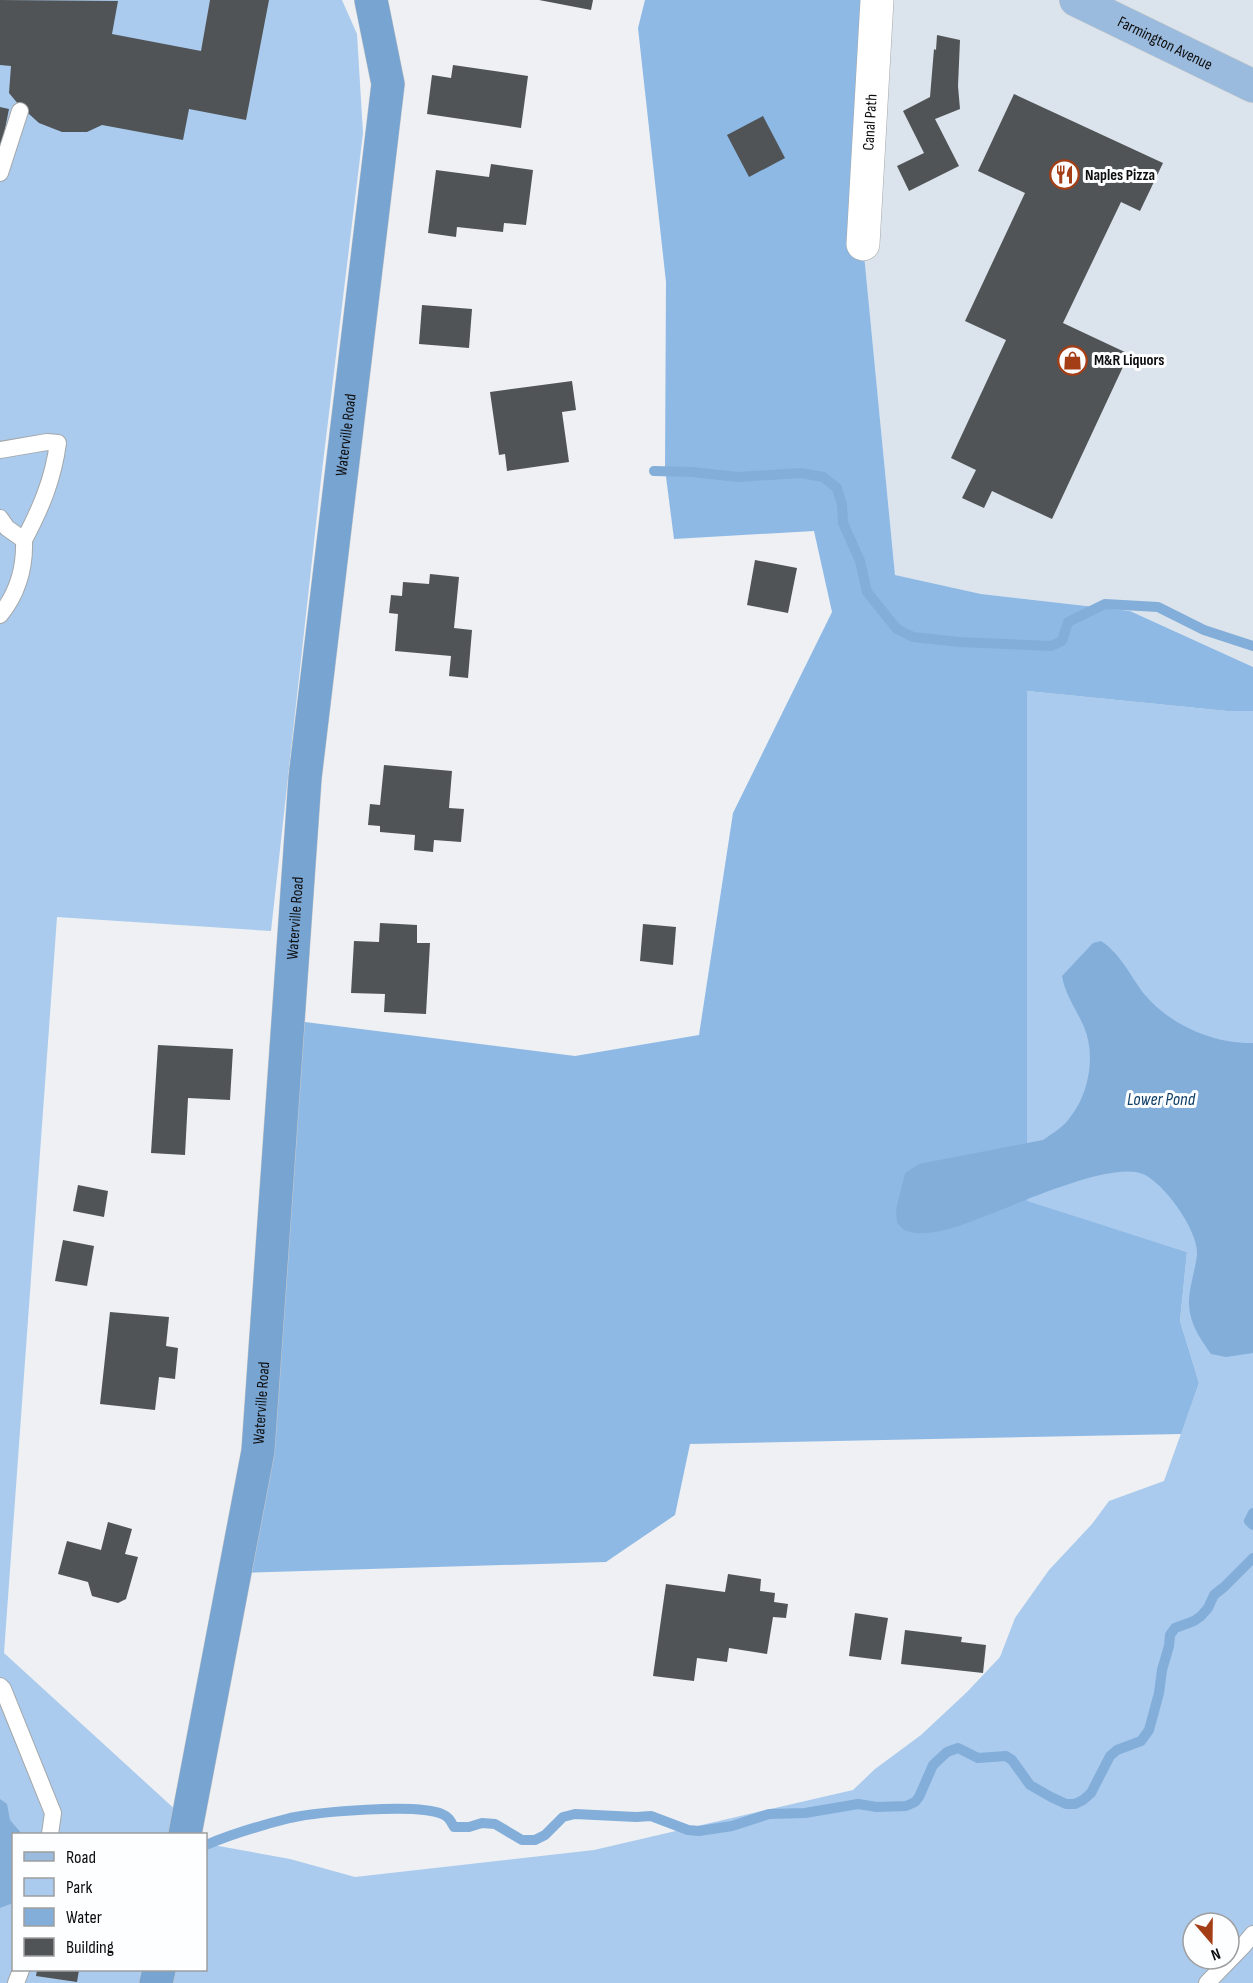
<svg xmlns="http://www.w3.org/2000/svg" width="1253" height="1983" font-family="'Sofia Sans Condensed',sans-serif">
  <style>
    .built { fill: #dbe4ec }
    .green { fill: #aacbed; fill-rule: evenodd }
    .forest { fill: #8eb9e5 }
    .water { fill: #83aeda }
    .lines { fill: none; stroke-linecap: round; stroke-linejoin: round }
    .stream { stroke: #83aeda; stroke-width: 10 }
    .building { fill: #515456 }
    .service-casing { stroke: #a4a7a9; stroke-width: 18 }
    .minor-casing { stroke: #a4a7a9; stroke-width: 34 }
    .primary-casing { stroke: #cacaca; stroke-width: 34 }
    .trunk-casing { stroke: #cacaca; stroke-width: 34 }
    .service { stroke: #fff; stroke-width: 16 }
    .minor { stroke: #fff; stroke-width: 33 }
    .primary { stroke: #9abbdd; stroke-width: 33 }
    .trunk { stroke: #78a4d2; stroke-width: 33 }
    .labels { text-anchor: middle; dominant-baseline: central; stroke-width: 6; stroke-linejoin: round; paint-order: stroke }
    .street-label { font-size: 16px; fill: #0e0e0f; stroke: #fdfeff }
    .poi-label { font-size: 16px; font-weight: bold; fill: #0e0e0f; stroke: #fdfeff; text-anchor: start }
    .water-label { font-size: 18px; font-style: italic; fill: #0f3e67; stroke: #fdfeff }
  </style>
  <rect width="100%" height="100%" fill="#eef0f3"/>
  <polygon class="built" points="877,0 1253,0 1253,667 1130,611 981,594 895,575 863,244"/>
  <path class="green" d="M 0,0 L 342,0 L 357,34 L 363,133 L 321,479 L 271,931 L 57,917 L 4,1653 L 202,1834 L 14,1834 L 14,1970 L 206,1970 L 206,1838 L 213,1845 L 290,1859 L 355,1877 L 594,1850 L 853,1790 L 875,1769 L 921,1735 L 967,1692 L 1000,1657 L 1015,1618 L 1049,1570 L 1092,1524 L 1109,1501 L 1164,1481 L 1199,1383 L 1180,1321 L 1187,1252 L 1027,1202 L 1027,691 L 1227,711 L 1253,711 L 1253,1983 L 0,1983 ZM 1193,1923 L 1229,1923 L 1229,1959 L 1193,1959 Z"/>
  <polygon class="forest" points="645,0 877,0 863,244 895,575 981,594 1130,611 1253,667 1253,711 1227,711 1027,691 1027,1201 1187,1252 1180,1321 1199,1383 1181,1434 690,1444 675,1515 606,1562 235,1573 289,1020 575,1056 699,1035 733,813 832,612 814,531 674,539 665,469 666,282 638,28"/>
  <g class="water">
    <path d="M 1101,941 C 1121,954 1130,976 1145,995 C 1170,1025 1214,1044 1253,1043 L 1253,1353 L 1226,1357 L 1211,1354 C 1202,1341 1193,1329 1190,1313 C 1186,1295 1195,1273 1197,1255 C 1199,1231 1164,1183 1143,1174 C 1106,1159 994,1216 952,1228 C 938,1232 920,1236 907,1231 C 903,1230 899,1225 897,1222 L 896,1210 L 905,1173 L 919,1164 L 1043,1140 C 1053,1133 1064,1127 1071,1116 C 1089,1093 1096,1055 1084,1027 C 1077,1010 1065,995 1062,976 L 1093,943 Z"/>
    <polygon points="0,1799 7,1804 10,1820 22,1834 14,1834 13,1903 0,1908"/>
  </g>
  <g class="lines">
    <g class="stream">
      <polyline points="654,471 692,472 738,477 801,473 823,477 837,488 842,505 843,523 860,561 867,592 897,629 913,637 959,642 1051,646 1062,641 1068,622 1105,604 1158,607 1204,630 1253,646"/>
      <polyline points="1253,1513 1249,1521 1253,1525"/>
      <path d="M 206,1845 C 232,1834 262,1825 290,1818 C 318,1812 417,1803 442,1814 C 449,1817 450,1820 454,1827 L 469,1827 L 482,1823 L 495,1824 L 522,1840 L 535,1840 L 545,1835 L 563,1817 L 575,1814 L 636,1817 L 651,1816 L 688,1830 L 699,1831 L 732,1826 L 769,1814 L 805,1813 L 858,1804 L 877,1807 L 906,1806 L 915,1802 L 919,1797 L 933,1765 L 947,1752 L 958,1748 L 978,1758 L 1006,1756 L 1012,1760 L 1030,1785 L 1051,1797 L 1066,1804 L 1075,1804 L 1083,1800 L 1091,1793 L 1110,1756 L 1117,1750 L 1141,1741 L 1149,1730 L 1159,1693 L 1162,1670 L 1169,1646 L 1170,1635 L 1175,1628 L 1194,1621 L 1201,1616 L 1208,1608 L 1214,1595 L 1224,1587 L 1253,1558"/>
    </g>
  </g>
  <g class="building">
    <polygon points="0,0 118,1 112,34 201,51 210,0 269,0 246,120 189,109 183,140 102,125 87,132 62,132 39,123 19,105 9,93 11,66 0,65"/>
    <polygon points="539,0 593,0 591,10"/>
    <polygon points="937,35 960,40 958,86 960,109 935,119 959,166 909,191 897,166 924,153 903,111 930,97 934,49 936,50"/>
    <polygon points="453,65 528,76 521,128 427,114 432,75 451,78"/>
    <polygon points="1014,94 1163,163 1140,211 1121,202 1063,323 1129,354 1052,519 992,491 984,508 962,498 976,470 951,458 1006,340 965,321 1025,193 978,171"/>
    <polygon points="0,107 9,109 2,144 0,144"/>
    <polygon points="763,116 785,158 749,177 727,135"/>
    <polygon points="491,164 533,170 526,225 504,223 503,232 457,227 456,237 428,233 436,170 489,177"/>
    <polygon points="422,305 472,309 469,348 419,344"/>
    <polygon points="572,381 576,410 562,412 569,462 507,471 505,454 499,455 490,392"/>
    <polygon points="755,560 797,568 788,613 747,605"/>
    <polygon points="430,574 459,577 454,628 472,630 468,678 449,676 451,656 395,651 398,614 389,613 391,595 402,596 403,582 429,584"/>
    <polygon points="384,765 452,771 449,808 464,809 461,842 434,840 433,852 414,850 415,835 380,832 380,826 368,825 370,804 380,805"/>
    <polygon points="380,923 417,925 417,943 430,943 426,1014 384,1012 385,994 351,993 354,941 379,942"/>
    <polygon points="643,924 676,927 673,965 640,961"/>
    <polygon points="158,1045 233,1049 230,1100 188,1098 185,1155 151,1153"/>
    <polygon points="78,1185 108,1191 104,1217 73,1211"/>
    <polygon points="63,1240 94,1246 87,1286 55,1281"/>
    <polygon points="110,1312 169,1317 166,1346 178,1348 175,1379 159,1377 155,1410 100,1404"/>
    <polygon points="108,1522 132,1529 125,1554 138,1557 126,1599 118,1603 92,1596 88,1582 58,1574 67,1541 101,1550"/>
    <polygon points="728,1574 761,1579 760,1591 775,1593 774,1602 788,1604 786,1618 773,1617 767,1654 729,1648 727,1662 697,1658 694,1681 653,1676 666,1584 725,1592"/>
    <polygon points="855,1613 888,1618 881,1660 849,1656"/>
    <polygon points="905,1630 962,1637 961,1642 986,1645 983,1673 901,1664"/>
    <polygon points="37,1970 79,1970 77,1982 36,1976"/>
  </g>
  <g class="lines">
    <defs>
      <g id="service">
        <polyline points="0,173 20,111"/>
        <path d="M 0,450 L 47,442 L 58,443 C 53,480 41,508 24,540"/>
        <path d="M 0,518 L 7,528 L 24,540 C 25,568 18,593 0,615"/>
        <polyline points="0,1686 3,1689 53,1813 50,1834"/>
        <polyline points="16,1983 21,1970"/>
        <polyline points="1207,1983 1242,1947 1253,1934"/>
      </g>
      <g id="minor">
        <path id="s1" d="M 863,244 L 877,0"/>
      </g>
      <g id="primary">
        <path id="s2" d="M 1076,0 L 1253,86"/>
      </g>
      <g id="trunk">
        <path id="s3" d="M 185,1834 L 258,1451 L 305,778 L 388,84 L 371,0"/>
        <polyline points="156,1983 159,1970"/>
      </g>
    </defs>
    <use href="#service" class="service-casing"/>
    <use href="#minor" class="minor-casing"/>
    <use href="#primary" class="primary-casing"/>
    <use href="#trunk" class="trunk-casing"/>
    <use href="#service" class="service"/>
    <use href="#minor" class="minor"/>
    <use href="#primary" class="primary"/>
    <use href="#trunk" class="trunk"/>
  </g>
  <defs>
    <symbol id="restaurant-ring" viewBox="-11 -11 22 22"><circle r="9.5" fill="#fdfeff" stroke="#a43e16" stroke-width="1.5"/><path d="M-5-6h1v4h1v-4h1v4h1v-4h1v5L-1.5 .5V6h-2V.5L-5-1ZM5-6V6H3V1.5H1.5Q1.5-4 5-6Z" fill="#a43e16"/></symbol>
    <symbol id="shop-ring" viewBox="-11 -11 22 22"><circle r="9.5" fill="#fdfeff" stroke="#a43e16" stroke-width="1.5"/><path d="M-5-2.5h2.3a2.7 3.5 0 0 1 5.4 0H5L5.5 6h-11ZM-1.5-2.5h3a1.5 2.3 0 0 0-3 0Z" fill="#a43e16"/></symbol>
  </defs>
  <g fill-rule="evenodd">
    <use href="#restaurant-ring" x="1048" y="158" width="33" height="33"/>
    <use href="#shop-ring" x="1056" y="344" width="33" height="33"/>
  </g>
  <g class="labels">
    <g class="street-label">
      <text stroke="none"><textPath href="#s2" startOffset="99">Farmington Avenue</textPath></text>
      <text stroke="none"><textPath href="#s1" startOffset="122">Canal Path</textPath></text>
      <text stroke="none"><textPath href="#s3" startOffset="1410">Waterville Road</textPath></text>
      <text stroke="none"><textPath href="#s3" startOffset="924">Waterville Road</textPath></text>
      <text stroke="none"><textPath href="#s3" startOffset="438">Waterville Road</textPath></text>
    </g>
    <g class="poi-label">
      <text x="1085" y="175">Naples Pizza</text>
      <text x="1094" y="360">M&amp;R Liquors</text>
    </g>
    <g class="water-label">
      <text x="1161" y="1099">Lower Pond</text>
    </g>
  </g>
  <rect x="12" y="1833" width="195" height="138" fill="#fdfeff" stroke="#9d9e9f" stroke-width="1.5"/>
  <rect x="24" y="1852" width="30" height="9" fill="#9abbdd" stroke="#9d9e9f" stroke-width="1.5"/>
  <text x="66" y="1863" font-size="18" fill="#0e0e0f">Road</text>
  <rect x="24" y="1878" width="30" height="18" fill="#aacbed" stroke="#9d9e9f" stroke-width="1.5"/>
  <text x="66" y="1893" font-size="18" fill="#0e0e0f">Park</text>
  <rect x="24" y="1908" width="30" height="18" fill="#83aeda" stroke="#9d9e9f" stroke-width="1.5"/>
  <text x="66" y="1923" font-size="18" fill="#0e0e0f">Water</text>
  <rect x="24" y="1938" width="30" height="18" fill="#515456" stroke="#9d9e9f" stroke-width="1.5"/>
  <text x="66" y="1953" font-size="18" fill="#0e0e0f">Building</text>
  <g transform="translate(1211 1941) rotate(160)"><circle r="28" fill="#fdfeff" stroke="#9d9e9f" stroke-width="1.5"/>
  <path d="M0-4.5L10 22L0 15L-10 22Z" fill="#a43e16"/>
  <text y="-9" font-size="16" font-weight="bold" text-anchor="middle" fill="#0e0e0f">N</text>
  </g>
</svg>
